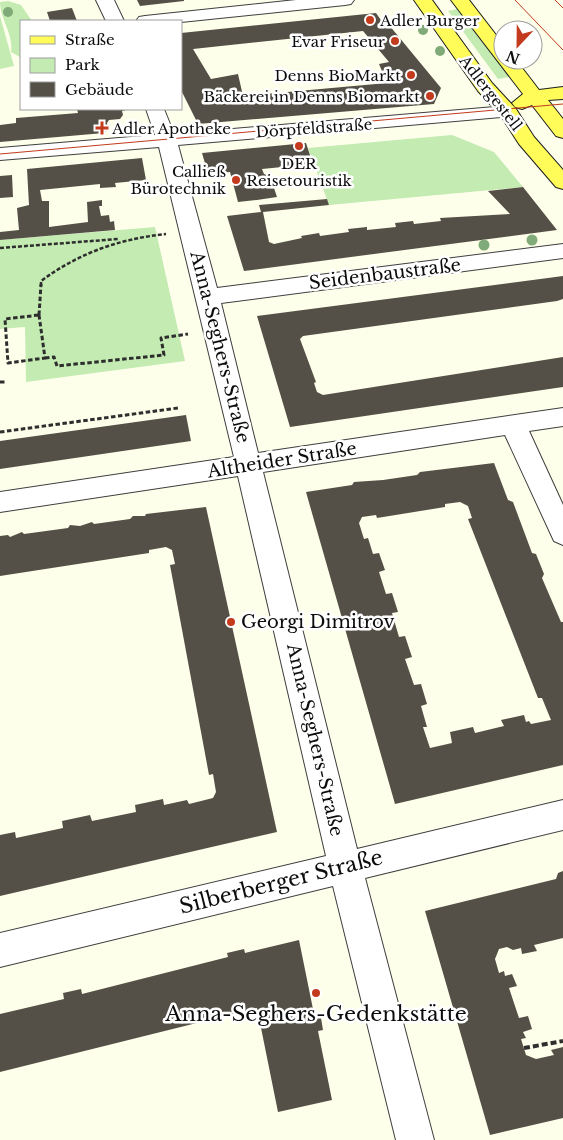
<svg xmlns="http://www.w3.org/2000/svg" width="563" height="1140" font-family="'Libre Baskerville',serif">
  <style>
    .green { fill: #c3ebb2 }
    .building { fill: #555047; fill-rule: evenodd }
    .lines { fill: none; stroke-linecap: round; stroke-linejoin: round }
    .minor-casing { stroke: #3f3f3f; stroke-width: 2 }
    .major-casing { stroke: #1d1d1d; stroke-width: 2 }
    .path-far2 { stroke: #2e2e2e; stroke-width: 2.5; stroke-dasharray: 4 2; stroke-linecap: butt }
    .path-far1 { stroke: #2e2e2e; stroke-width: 3; stroke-dasharray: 4.5 2.5; stroke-linecap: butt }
    .path { stroke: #2e2e2e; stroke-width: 4; stroke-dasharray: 6 3; stroke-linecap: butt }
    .minor { fill: #fff; fill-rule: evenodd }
    .major { fill: #fffc5a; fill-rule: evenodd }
    .tram { stroke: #c33a1c; stroke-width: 1 }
    .tree { fill: #80ab78 }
    .poi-dot { fill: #c33a1c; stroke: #fff; stroke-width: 2 }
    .labels { text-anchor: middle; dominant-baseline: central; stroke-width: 5; stroke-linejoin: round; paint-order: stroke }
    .far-poi-label { font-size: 15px; fill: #0c0c0c; stroke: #fff; text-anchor: end }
    .far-street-label { font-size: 15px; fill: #0c0c0c; stroke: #fff }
    .street-label { font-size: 18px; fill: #0c0c0c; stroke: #fff }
    .poi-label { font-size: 18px; fill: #0c0c0c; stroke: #fff; text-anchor: start }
    .near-street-label { font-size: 21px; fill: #0c0c0c; stroke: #fff }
    .near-poi-label { font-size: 21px; fill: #0c0c0c; stroke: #fff }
  </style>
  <rect width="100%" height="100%" fill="#feffea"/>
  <g class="green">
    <path d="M 8,1 L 21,5 L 32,21 L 21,21 L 20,57 L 11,52 C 14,35 0,19 0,2 Z"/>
    <polygon points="457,9 509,77 498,79 448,11"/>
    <polygon points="0,16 14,66 0,69"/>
    <polygon points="452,135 494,152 523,187 329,205 308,148"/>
    <polygon points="155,227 185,361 26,382 25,327 0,329 0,240"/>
  </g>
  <g class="building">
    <polygon points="137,0 184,0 184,1 140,6"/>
    <polygon points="72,8 77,21 50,21 47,12"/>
    <path d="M 376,13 L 385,26 L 389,25 L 441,88 L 434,104 L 198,124 L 181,90 L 181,33 ZM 363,31 L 389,62 L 379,64 L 387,83 L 243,96 L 238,74 L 211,79 L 193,49 Z"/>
    <polygon points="77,109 126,110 122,111 123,115 120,119 109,120 107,123 108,130 104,133 0,142 0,125 16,123 16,118 78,113"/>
    <polygon points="306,143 313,164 262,169 264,174 270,176 277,197 257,200 238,202 230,172 208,174 202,153"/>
    <polygon points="142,158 146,180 115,183 116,187 100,188 100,184 40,190 42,201 49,201 49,227 88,222 87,202 102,200 102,206 99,206 101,216 109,215 110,222 114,221 115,230 0,240 0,232 19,230 17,208 29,205 27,169"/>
    <polygon points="12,175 13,197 0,198 0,176"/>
    <polygon points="523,187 557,230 244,271 227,216 261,212 259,205 327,199 329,205 263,212 269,242 274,244 302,238 301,236 319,233 320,236 349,232 348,229 367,227 367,230 396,227 395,223 413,221 414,224 441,221 440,218 510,214 488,191"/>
    <polygon points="563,276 563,299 557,301 303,336 300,339 316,382 314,383 317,392 323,395 563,357 563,387 290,427 257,316"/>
    <polygon points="186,415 191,441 0,469 0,441"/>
    <path d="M 494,463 L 508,500 L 513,502 L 532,553 L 536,554 L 544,574 L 542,578 L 561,622 L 563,622 L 563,765 L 395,804 L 306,492 L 352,485 L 354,482 L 383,480 L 417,475 L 420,472 ZM 460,502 L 468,506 L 472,518 L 468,519 L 538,698 L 542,698 L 551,720 L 531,724 L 529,721 L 526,722 L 524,715 L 501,720 L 504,726 L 475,733 L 473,727 L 450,732 L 452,743 L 430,748 L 423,727 L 427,727 L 421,706 L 427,704 L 421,684 L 414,685 L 405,659 L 412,657 L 405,636 L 399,637 L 392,613 L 398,612 L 392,593 L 386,594 L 379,572 L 385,570 L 379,553 L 373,554 L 368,538 L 364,539 L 359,523 L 362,517 L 376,515 L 377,518 L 445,507 L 445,504 Z"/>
    <polygon points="206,507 277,832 0,896 0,835 15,832 16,838 63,828 62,821 90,815 92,821 136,812 135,805 163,799 164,805 187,800 189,804 213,798 216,792 213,774 209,775 170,565 175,564 172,550 166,547 149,550 149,553 0,576 0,536 8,535 10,537 22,532 24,534 68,528 70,525 80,526 92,522 94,524 130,519 133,516 145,516 146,514"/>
    <polygon points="563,871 563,938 534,945 537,951 522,954 521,948 513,950 507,947 499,949 495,959 499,973 504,971 505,976 512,974 517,986 509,988 519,1018 528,1016 532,1029 523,1032 526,1038 521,1039 526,1055 536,1059 554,1055 551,1050 563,1047 563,1118 490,1135 425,911 556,879 558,873"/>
    <polygon points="299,940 314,1014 320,1012 323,1030 318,1031 332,1100 278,1112 257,1008 0,1072 0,1014 64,999 63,993 81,989 82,994 228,957 227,953 244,949 245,953"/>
  </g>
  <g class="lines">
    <defs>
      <g id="minor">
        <polygon points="96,0 114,0 124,21 106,21"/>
        <polygon points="296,0 354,0 351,4 345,5 181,22 136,21 139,17 145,16"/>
        <polygon points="507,106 514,108 517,112 514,116 178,145 217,288 563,244 563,258 221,303 258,453 563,408 563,426 529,431 563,505 563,545 554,541 505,435 263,472 357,849 563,800 563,830 365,878 434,1140 396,1140 333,886 0,967 0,933 326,856 238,476 0,512 0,492 234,457 159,147 0,160 0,148 155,135 146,109 164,109 174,134"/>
      </g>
      <g id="major">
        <polygon points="414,0 432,0 492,83 516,109 534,137 563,170 563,189 556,187 519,144 501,116 478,91"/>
        <polygon points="451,0 469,0 503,44 503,60 516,60 539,90 563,87 563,99 548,100 563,119 563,138 556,136 532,105 522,109 515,107 512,103 523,94"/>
      </g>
    </defs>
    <use href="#minor" class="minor-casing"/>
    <use href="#major" class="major-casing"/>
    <g class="path-far2">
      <polyline points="0,248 118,239"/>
      <path d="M 41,286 L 41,281 C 79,253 119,239 166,234"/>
    </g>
    <g class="path-far1">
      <polygon points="39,315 45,358 8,363 5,319"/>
      <polyline points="39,315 41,284"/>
      <polyline points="45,358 54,357 57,366 164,355 161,338 188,334"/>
      <polyline points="0,382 5,382"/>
      <polyline points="0,432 178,408"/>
    </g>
    <polyline class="path" points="524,1048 563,1041"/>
    <use href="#minor" class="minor"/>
    <use href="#major" class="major"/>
    <g class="tram">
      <polyline points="515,0 563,50"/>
      <polyline points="555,0 563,8"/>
      <polyline points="0,154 563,104"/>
    </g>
  </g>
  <g class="tree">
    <circle cx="8" cy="12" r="5"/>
    <circle cx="423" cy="30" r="5"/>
    <circle cx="440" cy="51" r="5"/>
    <circle cx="532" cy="240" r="5.5"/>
    <circle cx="484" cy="245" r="5.5"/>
  </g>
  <g class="poi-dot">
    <circle cx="370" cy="20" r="5"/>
    <circle cx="395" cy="41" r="5"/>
    <circle cx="411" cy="75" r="5"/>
    <circle cx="430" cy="96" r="5"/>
    <path d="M99.5 120.5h5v5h5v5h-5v5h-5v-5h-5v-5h5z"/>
    <circle cx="299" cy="146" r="5"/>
    <circle cx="236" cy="180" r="5"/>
    <circle cx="231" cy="622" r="5"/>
    <circle cx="316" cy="993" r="5"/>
  </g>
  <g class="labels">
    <g class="far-poi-label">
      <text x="380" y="20" text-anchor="start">Adler Burger</text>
      <text x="385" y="41">Evar Friseur</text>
      <text x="401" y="75">Denns BioMarkt</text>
      <text x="420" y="96">Bäckerei in Denns Biomarkt</text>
      <text x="112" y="128" text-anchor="start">Adler Apotheke</text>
      <text x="299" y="163" text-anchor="middle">DER<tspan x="299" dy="17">Reisetouristik</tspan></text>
      <text x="226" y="171">Calließ<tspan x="226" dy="17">Bürotechnik</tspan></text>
    </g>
    <g class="far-street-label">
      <text transform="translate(491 93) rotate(52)">Adlergestell</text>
      <text transform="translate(314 128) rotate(-4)">Dörpfeldstraße</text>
    </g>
    <g class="street-label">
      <text transform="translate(385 274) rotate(-7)">Seidenbaustraße</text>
      <text transform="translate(220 347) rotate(76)">Anna-Seghers-Straße</text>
      <text transform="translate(282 460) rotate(-9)">Altheider Straße</text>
      <text transform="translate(315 740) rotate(77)">Anna-Seghers-Straße</text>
    </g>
    <g class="poi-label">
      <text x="241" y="622">Georgi Dimitrov</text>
    </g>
    <g class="near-street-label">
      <text transform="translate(281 882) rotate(-14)">Silberberger Straße</text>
    </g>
    <g class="near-poi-label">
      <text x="316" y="1014">Anna-Seghers-Gedenkstätte</text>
    </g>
  </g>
  <rect x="20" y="20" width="162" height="90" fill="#ffffff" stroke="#9e9e9e"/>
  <rect x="30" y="36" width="25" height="8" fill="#fffc5a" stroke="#9e9e9e"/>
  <text x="65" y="45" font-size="15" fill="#0c0c0c">Straße</text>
  <rect x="30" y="58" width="25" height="15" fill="#c3ebb2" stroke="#9e9e9e"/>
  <text x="65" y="70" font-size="15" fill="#0c0c0c">Park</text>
  <rect x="30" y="82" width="25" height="15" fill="#555047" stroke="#9e9e9e"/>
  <text x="65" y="95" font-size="15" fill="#0c0c0c">Gebäude</text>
  <g transform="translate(518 45) rotate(202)"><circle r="24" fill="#ffffff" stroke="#9e9e9e"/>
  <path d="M0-4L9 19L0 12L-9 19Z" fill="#c33a1c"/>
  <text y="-8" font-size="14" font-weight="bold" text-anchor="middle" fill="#0c0c0c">N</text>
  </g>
</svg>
